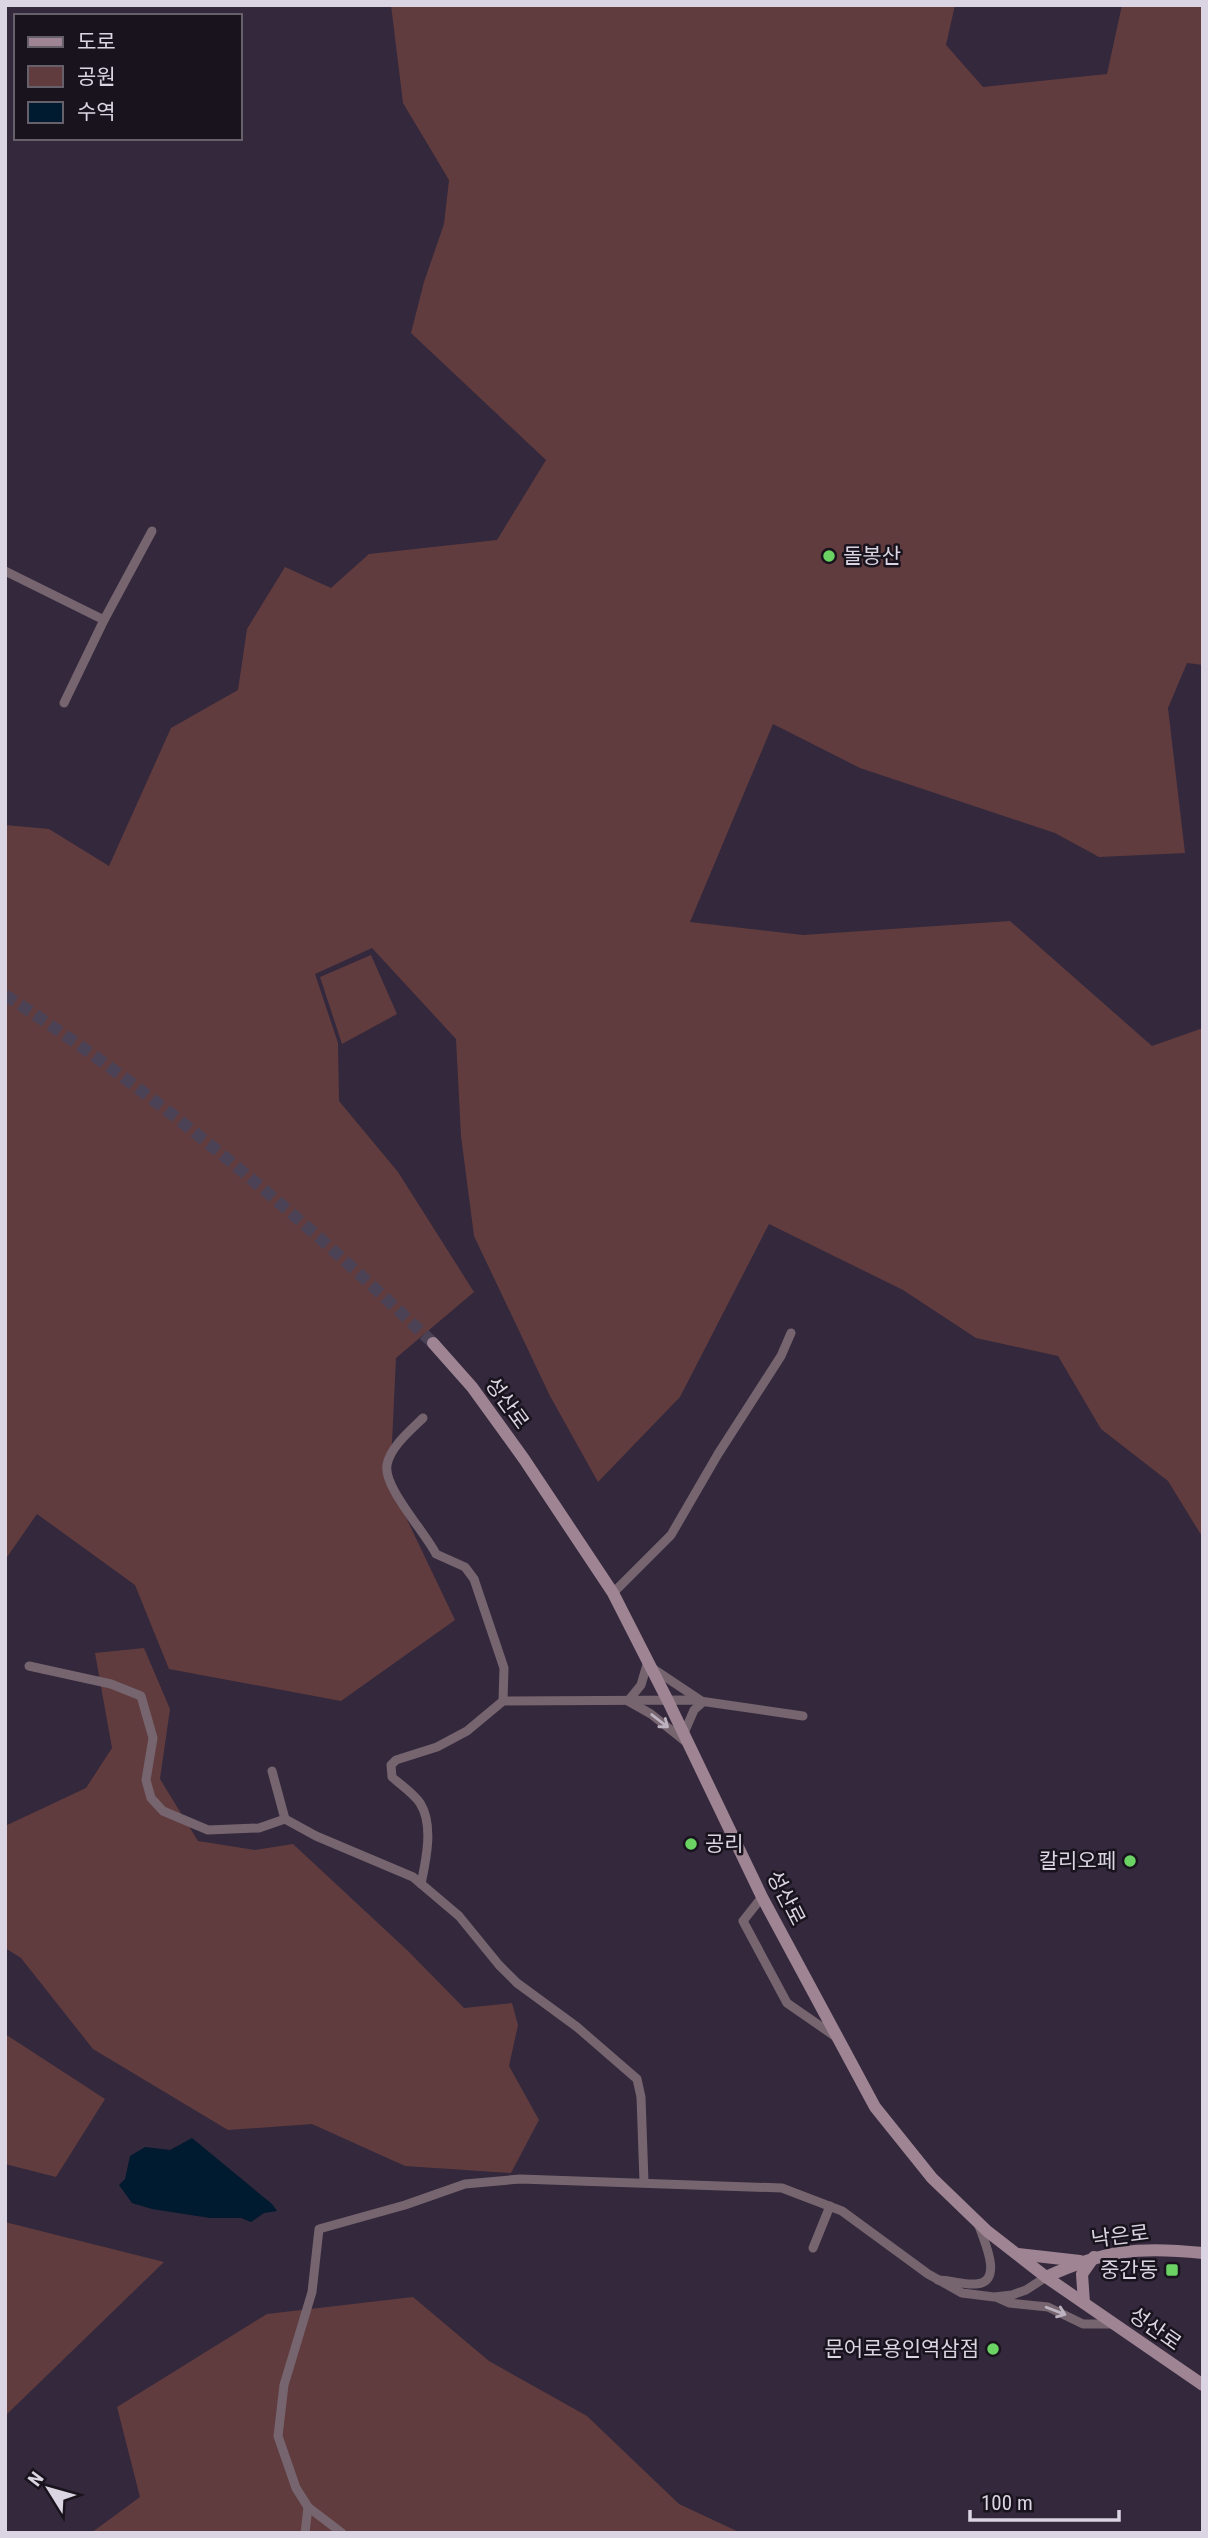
<svg xmlns="http://www.w3.org/2000/svg" width="1208" height="2538" font-family="'Roboto Condensed','Noto Sans KR',sans-serif">
  <style>
    .green { fill: #613c3e }
    .water { fill: #001a2f }
    .lines { fill: none; stroke-linecap: round; stroke-linejoin: round }
    .secondary-tunnel { stroke: #4c4255; stroke-width: 12; stroke-dasharray: 12 6; stroke-linecap: butt }
    .minor { stroke: #76656f; stroke-width: 9 }
    .secondary { stroke: #9f8493; stroke-width: 12 }
    .oneway { stroke: #bdb3c0 }
    .poi-dot { fill: #6ad364; stroke: #18131c; stroke-width: 2.5 }
    .labels { text-anchor: middle; dominant-baseline: central; stroke-width: 5; stroke-linejoin: round; paint-order: stroke }
    .poi-label { font-size: 21px; fill: #dbd4e2; stroke: #18131c; text-anchor: end }
    .street-label { font-size: 21px; fill: #dbd4e2; stroke: #18131c }
  </style>
  <rect width="100%" height="100%" fill="#33283c"/>
  <g class="green">
    <polygon points="391,5 955,5 946,45 983,87 1107,74 1122,5 1203,5 1203,665 1187,663 1168,708 1185,853 1099,857 1055,833 860,768 773,724 690,922 803,935 1010,921 1152,1046 1203,1028 1203,1538 1168,1481 1101,1429 1058,1356 976,1338 903,1290 769,1224 680,1397 598,1482 550,1396 474,1236 461,1136 456,1039 372,948 315,974 338,1043 339,1101 398,1172 474,1292 396,1358 390,1484 455,1620 341,1701 169,1669 135,1585 37,1514 5,1560 5,825 49,829 109,866 171,728 238,690 247,629 285,567 331,588 369,554 497,540 546,460 411,333 424,282 444,224 449,180 403,103"/>
    <polygon points="371,955 397,1014 342,1044 320,977"/>
    <polygon points="144,1648 170,1709 160,1779 198,1841 255,1850 293,1844 408,1951 464,2008 512,2003 518,2025 509,2066 539,2120 511,2173 405,2166 312,2124 228,2130 93,2049 21,1958 5,1948 5,1826 86,1788 112,1748 95,1653"/>
    <polygon points="5,2034 105,2099 56,2177 5,2164"/>
    <polygon points="5,2222 164,2262 5,2416"/>
    <polygon points="413,2297 489,2361 587,2416 679,2504 741,2533 91,2533 140,2497 117,2407 267,2314"/>
  </g>
  <polygon class="water" points="192,2138 272,2204 277,2211 264,2213 251,2222 241,2218 210,2218 152,2209 132,2203 119,2185 125,2179 130,2156 145,2147 170,2150"/>
  <g class="lines">
    <path class="secondary-tunnel" d="M 5,995 C 160,1095 300,1216 433,1343"/>
    <g class="minor">
      <polyline points="5,571 104,620"/>
      <polyline points="64,703 104,620 152,531"/>
      <path d="M 423,1418 C 411,1430 390,1447 387,1465 C 383,1487 425,1532 436,1554 L 465,1567 L 474,1579 L 504,1668 L 503,1701"/>
      <polyline points="613,1593 671,1535 718,1454 781,1356 791,1333"/>
      <polyline points="648,1661 641,1685 628,1701 651,1714 686,1742"/>
      <polyline points="29,1666 111,1684 141,1696 153,1738 146,1780 151,1798 163,1811 208,1830 259,1828 285,1819 316,1836 413,1877 459,1916 499,1965 517,1983 577,2027 637,2079 641,2097 644,2182"/>
      <polyline points="652,1668 703,1702 694,1710 684,1733"/>
      <polyline points="272,1771 285,1819"/>
      <path d="M 421,1884 C 426,1860 434,1825 420,1803 C 414,1794 401,1785 392,1777 L 391,1765 L 396,1760 L 437,1747 L 467,1731 L 503,1701 L 693,1700 L 803,1716"/>
      <polyline points="762,1897 743,1921 787,2003 836,2037"/>
      <polyline points="813,2248 830,2206"/>
      <path d="M 938,2280 C 951,2280 963,2285 976,2284 C 1005,2282 983,2239 978,2223"/>
      <polyline points="998,2298 1009,2303 1048,2307 1083,2324 1112,2324"/>
      <polyline points="305,2533 308,2507"/>
      <polyline points="342,2533 308,2507 296,2488 278,2436 284,2385 312,2292 319,2229 405,2205 465,2184 520,2179 782,2188 842,2211 928,2274 962,2293 994,2297 1012,2295 1026,2290 1046,2277"/>
    </g>
    <g class="secondary">
      <polyline points="433,1343 472,1387 524,1459 613,1593 668,1701 762,1897 875,2107 932,2178 987,2231 1046,2277 1203,2385"/>
      <polyline points="1018,2254 1080,2261"/>
      <path d="M 1046,2277 C 1105,2250 1138,2246 1203,2253"/>
      <polyline points="1084,2303 1082,2274 1094,2257"/>
    </g>
  </g>
  <defs><path id="oneway-shaft" d="M-6 0H5M1.5-3L5.5 0L1.5 3" fill="none" stroke-width="1.6" stroke-linecap="round" stroke-linejoin="round" transform="scale(1.75)"/></defs>
  <g class="oneway">
    <use href="#oneway-shaft" transform="translate(660 1721) rotate(38)"/>
    <use href="#oneway-shaft" transform="translate(1056 2311) rotate(21)"/>
  </g>
  <g class="poi-dot">
    <circle cx="829" cy="556" r="7"/>
    <circle cx="691" cy="1844" r="7"/>
    <circle cx="1130" cy="1861" r="7"/>
    <rect x="1165" y="2263" width="14" height="14" rx="3.5"/>
    <circle cx="993" cy="2349" r="7"/>
  </g>
  <g class="labels">
    <g class="poi-label">
      <text x="843" y="556" text-anchor="start">돌봉산</text>
      <text x="705" y="1844" text-anchor="start">공리</text>
      <text x="1116" y="1861">칼리오페</text>
      <text x="1158" y="2270">중간동</text>
      <text x="979" y="2349">문어로용인역삼점</text>
    </g>
    <g class="street-label">
      <text transform="translate(507 1403) rotate(54)">성산로</text>
      <text transform="translate(786 1898) rotate(63)">성산로</text>
      <text transform="translate(1120 2236) rotate(-7)">낙은로</text>
      <text transform="translate(1155 2329) rotate(35)">성산로</text>
    </g>
  </g>
  <rect width="1208" height="2538" fill="none" stroke="#dbd4e2" stroke-width="14"/>
  <rect x="14" y="14" width="228" height="126" fill="#18131c" stroke="#66606b" stroke-width="2"/>
  <rect x="28" y="37" width="35" height="10" fill="#9f8493" stroke="#66606b" stroke-width="2"/>
  <text x="77" y="49" font-size="21" fill="#dbd4e2">도로</text>
  <rect x="28" y="66" width="35" height="21" fill="#613c3e" stroke="#66606b" stroke-width="2"/>
  <text x="77" y="84" font-size="21" fill="#dbd4e2">공원</text>
  <rect x="28" y="102" width="35" height="21" fill="#001a2f" stroke="#66606b" stroke-width="2"/>
  <text x="77" y="119" font-size="21" fill="#dbd4e2">수역</text>
  <g transform="translate(49 2489) rotate(307)" stroke="#18131c" stroke-width="5" paint-order="stroke">
  <path d="M0-5L12 26L0 18L-12 26Z" fill="#dbd4e2"/>
  <text y="-10" font-size="19" font-weight="bold" text-anchor="middle" fill="#dbd4e2">N</text>
  </g>
  <path d="M970 2510v10h149v-10" fill="none" stroke="#dbd4e2" stroke-width="3.5"/>
  <text x="981" y="2510" font-size="21" fill="#dbd4e2" stroke="#18131c" stroke-width="5" paint-order="stroke">100 m</text>
</svg>
